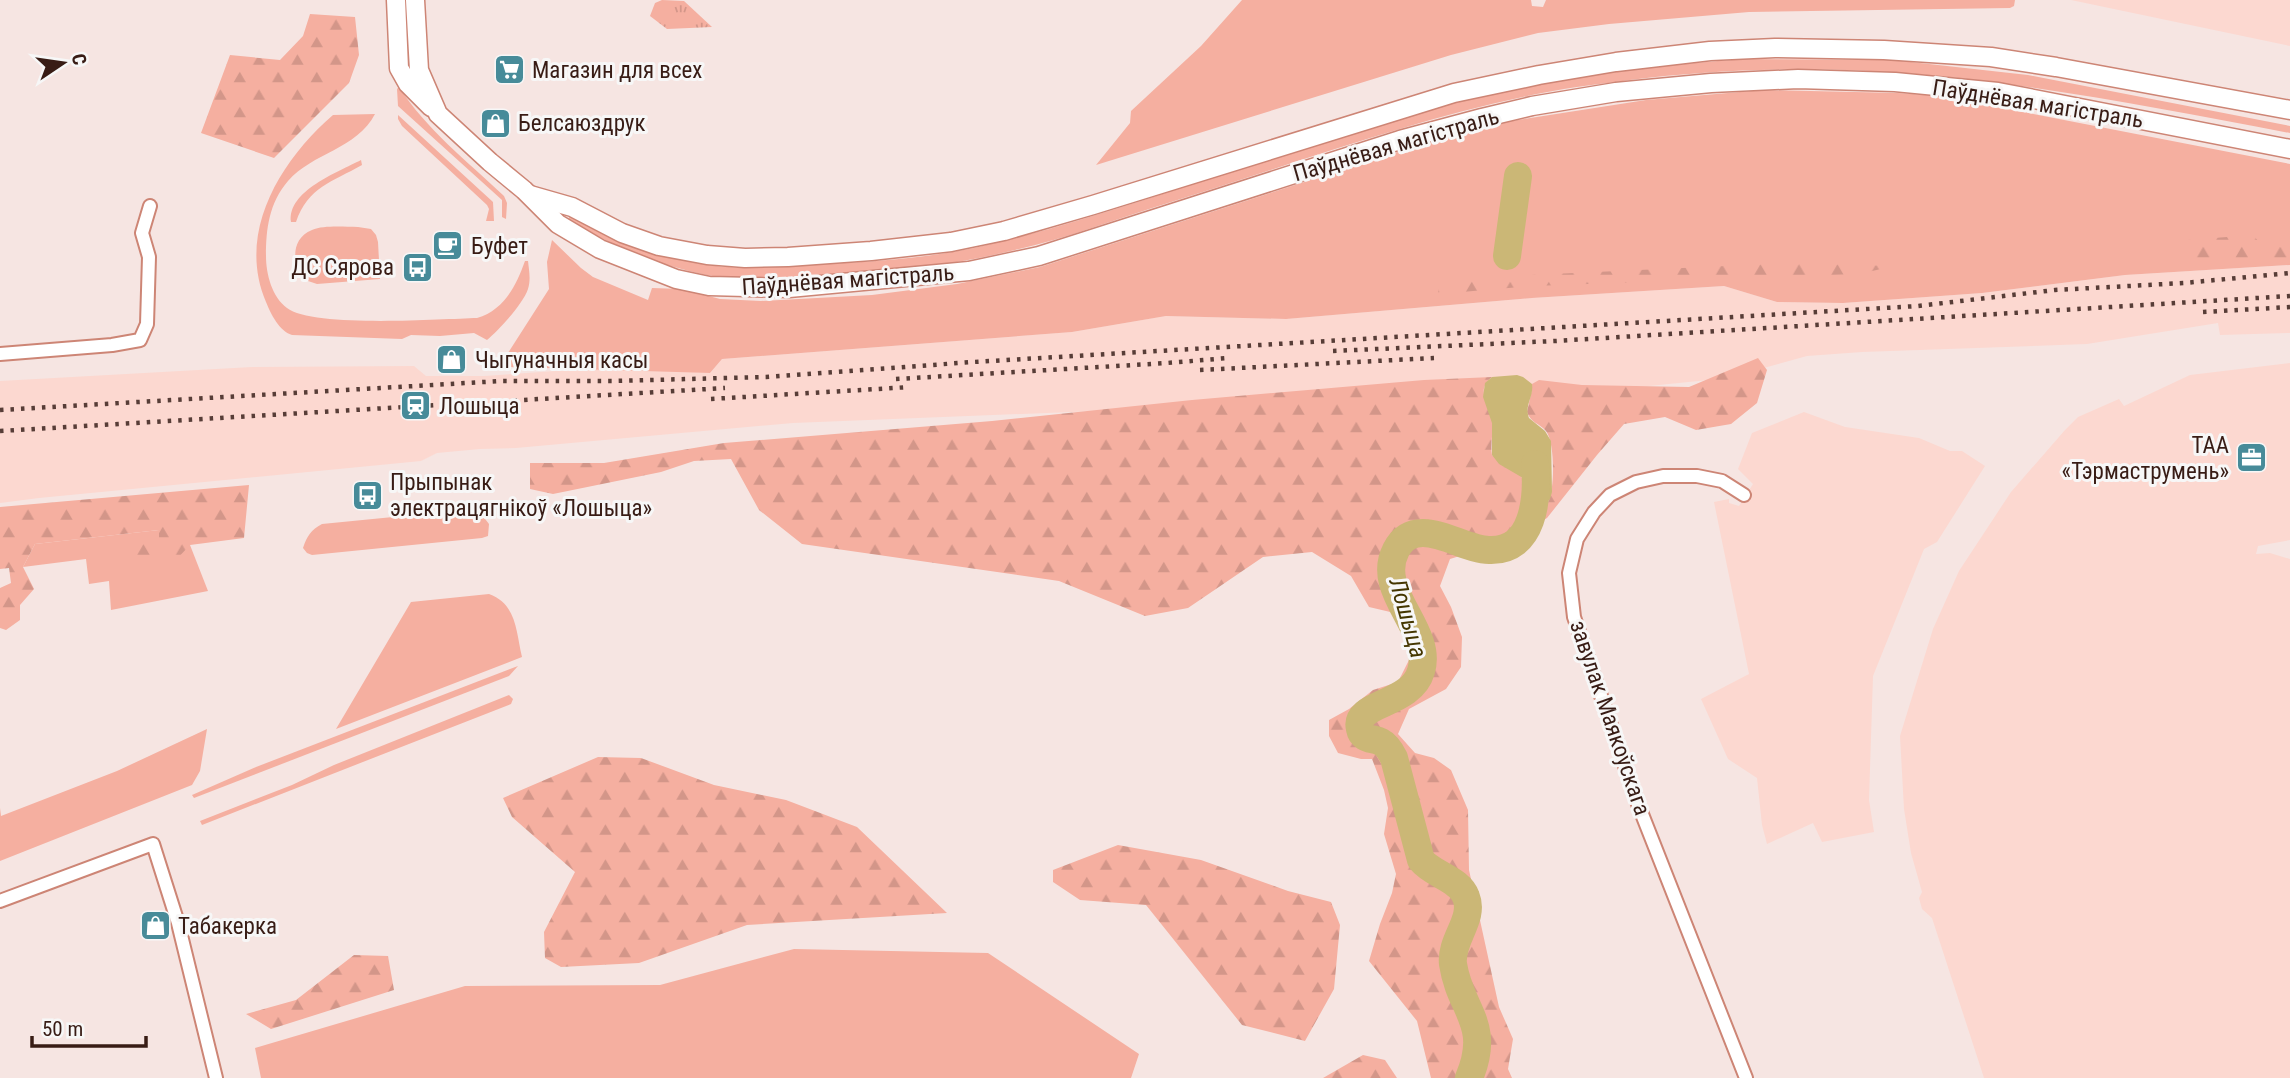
<svg xmlns="http://www.w3.org/2000/svg" width="2290" height="1078" font-family="'Roboto Condensed',sans-serif">
  <style>
    .built { fill: #fcd8d0 }
    .grass { fill: #f5afa0 }
    .forest { fill: url(#forest-firs) }
    .park { fill: url(#park-tufts) }
    .water { fill: #cbb776 }
    .lines { fill: none; stroke-linecap: round; stroke-linejoin: round }
    .river { stroke: #cbb776; stroke-width: 28 }
    .minor-casing { stroke: #cd8575; stroke-width: 16 }
    .secondary-casing { stroke: #cd8575; stroke-width: 21 }
    .minor { stroke: #fff; stroke-width: 12 }
    .secondary { stroke: #fff; stroke-width: 18 }
    .rail { stroke: #573d37; stroke-width: 4.5; stroke-dasharray: 3.5 7; stroke-linecap: butt }
    .labels { text-anchor: middle; dominant-baseline: central; stroke-width: 6; stroke-linejoin: round; paint-order: stroke }
    .poi-label { font-size: 23px; fill: #381c15; stroke: #f7f7f7; text-anchor: start }
    .street-label { font-size: 23px; fill: #381c15; stroke: #f7f7f7 }
    .water-label { font-size: 24px; font-style: italic; fill: #443600; stroke: #f7f7f7 }
  </style>
  <defs>
    <pattern id="forest-firs" width="22" height="20" patternUnits="userSpaceOnUse" patternTransform="scale(1.75)"><rect width="22" height="20" fill="#f5afa0"/><path d="M5 1l3.5 6h-7zM16 11l3.5 6h-7z" fill="#d39689"/></pattern>
    <pattern id="park-tufts" width="24" height="20" patternUnits="userSpaceOnUse" patternTransform="scale(1.75)"><rect width="24" height="20" fill="#f5afa0"/><path d="M3 7l-1-3M5 7V3M7 7l1-3M15 17l-1-3M17 17v-4M19 17l1-3" fill="none" stroke="#d39689"/></pattern>
  </defs>
  <rect width="100%" height="100%" fill="#f6e5e2"/>
  <g class="built">
    <polygon points="2063,0 2290,0 2290,46 2071,0"/>
    <polygon points="2290,265 2290,333 2220,335 2218,323 2087,344 1862,352 1807,356 1728,378 1600,391 793,423 516,448 480,449 437,453 421,461 39,498 0,503 0,381 252,367 414,366 426,376 484,376 614,367 710,373 722,359 1072,332 1166,316 1286,319 1532,298 1724,286 1777,302 1843,303 1982,293 2125,275"/>
    <polygon points="2290,363 2290,540 2258,546 2256,554 2270,553 2290,559 2290,1078 1984,1078 1932,918 1922,909 1919,898 1922,892 1911,853 1904,809 1900,736 1933,629 1959,571 2011,492 2065,430 2078,417 2119,399 2124,406 2190,375"/>
    <polygon points="1804,412 1845,427 1919,438 1950,451 1962,451 1985,466 1937,542 1924,549 1873,676 1869,800 1874,832 1822,842 1813,823 1767,844 1762,825 1757,778 1728,759 1701,699 1749,674 1714,502 1729,499 1729,503 1739,506 1753,484 1738,469 1752,433"/>
  </g>
  <g class="grass">
    <polygon points="1242,0 1531,0 1532,6 1543,7 1546,0 2015,0 2014,6 2010,8 1749,12 1609,24 1538,33 1451,55 1096,165 1130,123 1131,111 1201,46"/>
    <path d="M 1746,59 L 1893,60 L 2028,75 L 2290,126 L 2290,133 C 2188,114 2087,94 1984,81 C 1867,66 1747,65 1630,80 C 1601,84 1571,87 1542,93 C 1415,118 1291,165 1168,203 C 1117,219 1067,238 1015,250 C 955,265 893,272 831,275 C 790,277 747,283 707,275 C 657,265 611,246 568,219 L 572,214 C 612,232 653,253 696,263 C 737,271 782,267 823,264 C 874,262 925,258 974,248 C 1032,235 1088,218 1144,200 C 1233,171 1321,141 1411,115 C 1521,82 1631,67 1746,59 Z"/>
    <path d="M 399,87 C 426,129 467,161 504,196 L 507,203 L 506,219 L 502,217 L 502,200 L 398,106 L 397,89 Z"/>
    <polygon points="1763,90 1898,93 1941,96 2290,164 2290,265 2125,275 1982,293 1843,303 1777,302 1724,286 1532,298 1286,319 1166,316 1072,332 722,359 710,373 510,367 506,356 549,289 547,262 552,240 581,268 593,277 648,300 652,288 682,289 720,299 761,301 872,295 957,284 1040,267 1404,150 1511,121 1646,100"/>
    <path d="M 375,114 C 357,149 312,153 288,181 C 269,203 266,229 266,256 C 266,274 272,297 287,308 C 312,328 441,319 477,318 C 504,310 516,286 525,261 L 528,261 C 529,270 531,280 528,289 C 523,304 499,330 487,340 L 474,333 L 440,336 L 411,335 L 402,339 L 292,335 C 279,331 271,314 266,302 C 236,232 281,160 333,115 Z"/>
    <polygon points="398,115 493,202 494,221 486,221 489,209 487,205 402,126 398,119"/>
    <path d="M 361,160 L 362,165 C 332,182 308,187 296,222 L 291,222 C 287,191 338,172 361,160 Z"/>
    <path d="M 358,227 L 371,229 L 376,235 L 378,242 L 380,279 L 317,284 L 302,279 C 293,263 290,239 312,230 C 324,225 344,227 358,227 Z"/>
    <path d="M 454,511 C 468,511 480,510 489,524 L 488,536 L 482,538 L 312,555 L 307,553 L 303,548 C 307,536 311,530 322,524 Z"/>
    <polygon points="159,530 159,540 190,545 208,591 111,610 109,581 89,584 86,559 23,567 35,544"/>
    <path d="M 489,594 C 517,604 516,632 522,657 L 336,729 L 411,602 Z"/>
    <polygon points="518,666 509,676 194,798 192,795 256,767"/>
    <polygon points="509,695 513,699 511,704 202,825 200,821 292,785 334,765"/>
    <polygon points="207,729 200,771 192,785 0,861 0,808 1,816 117,771"/>
    <polygon points="794,949 988,953 1139,1054 1131,1078 261,1078 255,1048 465,986 660,985"/>
  </g>
  <g class="forest">
    <polygon points="310,14 355,17 359,55 349,83 274,158 201,133 230,55 280,60 303,36"/>
    <polygon points="2253,235 2264,248 2290,246 2290,258 2176,263 2175,241"/>
    <polygon points="1789,263 1894,266 1859,274 1533,286 1438,294 1439,284 1531,275"/>
    <path d="M 1758,358 L 1767,370 L 1757,403 L 1731,424 L 1696,430 L 1665,417 L 1624,424 L 1597,455 L 1547,518 L 1508,541 L 1450,559 L 1440,586 L 1451,607 L 1462,637 L 1461,667 L 1446,689 L 1409,709 L 1398,734 L 1415,753 L 1434,758 L 1451,770 L 1468,810 L 1469,870 L 1499,1007 L 1513,1039 L 1508,1069 L 1512,1078 L 1431,1078 L 1417,1021 L 1369,961 L 1380,924 L 1392,893 L 1396,874 L 1384,834 L 1388,808 L 1384,790 L 1372,759 L 1361,759 L 1338,753 L 1329,736 L 1329,720 L 1349,709 L 1373,690 L 1398,682 L 1418,642 L 1403,615 L 1369,607 L 1351,576 L 1312,552 L 1263,557 L 1188,608 L 1145,616 L 1059,581 L 802,544 L 759,510 L 731,459 L 694,461 L 661,472 L 553,494 L 530,489 L 530,463 L 604,463 L 724,443 L 992,421 L 1192,400 L 1424,380 L 1492,377 C 1475,390 1489,403 1492,419 C 1494,431 1490,443 1492,455 L 1520,474 L 1524,482 L 1548,502 C 1555,490 1555,442 1546,431 C 1539,423 1531,423 1527,412 L 1532,389 L 1532,384 L 1539,380 L 1582,385 L 1689,387 Z"/>
    <polygon points="249,485 244,538 190,545 173,563 134,555 133,544 159,540 159,530 35,544 23,567 34,589 20,605 20,620 6,630 0,628 0,588 11,583 9,568 0,569 0,507"/>
    <polygon points="598,757 641,758 714,785 786,800 857,827 947,913 747,925 639,963 561,967 545,958 544,932 575,872 512,817 503,798"/>
    <polygon points="1118,845 1201,860 1288,891 1331,902 1340,925 1334,989 1305,1041 1242,1025 1146,905 1080,900 1053,882 1053,870"/>
    <polygon points="354,955 388,956 394,990 271,1029 246,1014 296,1000"/>
    <polygon points="1363,1055 1385,1060 1397,1078 1323,1078"/>
  </g>
  <polygon class="park" points="662,0 684,1 712,27 667,29 650,16 655,3"/>
  <path class="water" d="M 1517,375 L 1523,377 L 1532,384 C 1534,397 1524,405 1529,418 L 1545,431 L 1551,441 L 1552,492 L 1550,499 L 1544,505 C 1528,504 1525,491 1523,478 L 1499,464 L 1492,455 L 1492,423 L 1483,397 L 1485,383 L 1492,377 Z"/>
  <g class="lines">
    <g class="river">
      <polyline points="1507,256 1518,176"/>
      <path d="M 1469,1078 C 1492,1023 1460,1011 1453,964 C 1450,940 1475,919 1466,897 C 1460,879 1433,875 1421,860 L 1394,758 C 1391,752 1387,745 1381,742 C 1373,738 1362,740 1360,729 C 1353,702 1411,706 1421,671 C 1434,630 1374,592 1396,550 C 1416,512 1461,550 1489,550 C 1534,552 1538,498 1535,464"/>
    </g>
    <defs>
      <g id="minor">
        <polyline points="0,354 112,345 140,340 147,324 149,257 142,233 150,206"/>
        <polyline points="1744,495 1722,481 1697,476 1663,476 1636,482 1610,495 1594,512 1577,539 1569,573 1574,617 1638,804 1746,1078"/>
        <polyline points="0,901 153,844 178,923 216,1078"/>
      </g>
      <g id="secondary">
        <polyline points="396,0 399,68 408,84 431,107"/>
        <polyline points="415,0 419,70 438,114 490,162 524,190 558,224 600,249 676,279 709,286 789,288 969,271 1039,256 1400,140 1482,118 1532,106 1616,92 1711,83 1798,79 1895,82 1998,92 2290,149"/>
        <polyline points="530,195 572,207 622,233 659,246 707,255 745,258 788,257 871,251 951,242 1004,231 1093,205 1454,93 1539,75 1616,62 1710,51 1775,48 1884,50 1991,57 2056,67 2290,110"/>
      </g>
    </defs>
    <use href="#minor" class="minor-casing"/>
    <use href="#secondary" class="secondary-casing"/>
    <use href="#minor" class="minor"/>
    <use href="#secondary" class="secondary"/>
    <g class="rail">
      <polyline points="2203,312 2290,307"/>
      <polyline points="1333,351 1555,341 2290,296"/>
      <polyline points="1200,370 1434,358"/>
      <polyline points="896,379 1167,363 1228,358"/>
      <polyline points="711,399 910,387"/>
      <polyline points="0,410 501,381 612,381 766,377 973,362 1918,306 2055,290 2184,283 2290,273"/>
      <polyline points="0,431 725,388"/>
    </g>
  </g>
  <defs>
    <symbol id="supermarket-square" viewBox="-11 -11 22 22"><rect x="-9" y="-9" width="18" height="18" rx="4" fill="#478b99" stroke="#f7f7f7"/><path d="M-6-5.5h2.5l.6 2H6L4.5 2H-2.5L-4.4-4H-6ZM-1.5 3.2a1.3 1.3 0 1 0 .1 0ZM3 3.2a1.3 1.3 0 1 0 .1 0Z" fill="#fff"/></symbol>
    <symbol id="shop-square" viewBox="-11 -11 22 22"><rect x="-9" y="-9" width="18" height="18" rx="4" fill="#478b99" stroke="#f7f7f7"/><path d="M-5-2.5h2.3a2.7 3.5 0 0 1 5.4 0H5L5.5 6h-11ZM-1.5-2.5h3a1.5 2.3 0 0 0-3 0Z" fill="#fff"/></symbol>
    <symbol id="cafe-square" viewBox="-11 -11 22 22"><rect x="-9" y="-9" width="18" height="18" rx="4" fill="#478b99" stroke="#f7f7f7"/><path d="M-5.5-4.5H6V0H3Q3 3.5 0 3.5H-2.5Q-5.5 3.5-5.5 0ZM3-3.2v2h1.7v-2ZM-6 4.5H4V6H-6Z" fill="#fff"/></symbol>
    <symbol id="bus-square" viewBox="-11 -11 22 22"><rect x="-9" y="-9" width="18" height="18" rx="4" fill="#478b99" stroke="#f7f7f7"/><path d="M-5-6H5V4H4V6H2V4H-2V6H-4V4H-5ZM-3.5-4V0h7V-4ZM-3.5 1.2v1.5H-2V1.2ZM2 1.2v1.5H3.5V1.2Z" fill="#fff"/></symbol>
    <symbol id="station-square" viewBox="-11 -11 22 22"><rect x="-9" y="-9" width="18" height="18" rx="4" fill="#478b99" stroke="#f7f7f7"/><path d="M-3-6H3Q5-6 5-4V2Q5 4 3 4L4.5 6H3L1.5 4h-3L-3 6H-4.5L-3 4Q-5 4-5 2V-4Q-5-6-3-6ZM-3.5-4v3h7v-3ZM-3.5 1v1.5H-2V1ZM2 1v1.5H3.5V1Z" fill="#fff"/></symbol>
    <symbol id="office-square" viewBox="-11 -11 22 22"><rect x="-9" y="-9" width="18" height="18" rx="4" fill="#478b99" stroke="#f7f7f7"/><path d="M-6-3h4V-5.5h4V-3h4V5H-6ZM-1-4.5V-3h2v-1.5ZM-6 0V1H6V0Z" fill="#fff"/></symbol>
  </defs>
  <g fill-rule="evenodd">
    <use href="#supermarket-square" x="492" y="52" width="35" height="35"/>
    <use href="#shop-square" x="478" y="106" width="35" height="35"/>
    <use href="#cafe-square" x="430" y="228" width="35" height="35"/>
    <use href="#bus-square" x="400" y="250" width="35" height="35"/>
    <use href="#shop-square" x="434" y="342" width="35" height="35"/>
    <use href="#station-square" x="398" y="388" width="35" height="35"/>
    <use href="#office-square" x="2234" y="440" width="35" height="35"/>
    <use href="#bus-square" x="350" y="478" width="35" height="35"/>
    <use href="#shop-square" x="138" y="908" width="35" height="35"/>
  </g>
  <g class="labels">
    <g class="poi-label">
      <text x="532" y="70">Магазин для всех</text>
      <text x="518" y="123">Белсаюздрук</text>
      <text x="471" y="246">Буфет</text>
      <text x="394" y="267" text-anchor="end">ДС Сярова</text>
      <text x="475" y="360">Чыгуначныя касы</text>
      <text x="439" y="406">Лошыца</text>
      <text x="2229" y="445" text-anchor="end">ТАА<tspan x="2229" dy="26">«Тэрмаструмень»</tspan></text>
      <text x="390" y="482">Прыпынак<tspan x="390" dy="26">электрацягнікоў «Лошыца»</tspan></text>
      <text x="178" y="926">Табакерка</text>
    </g>
    <g class="street-label">
      <text transform="translate(2038 104) rotate(9)">Паўднёвая магістраль</text>
      <text transform="translate(1396 145) rotate(-16)">Паўднёвая магістраль</text>
      <text transform="translate(848 280) rotate(-4)">Паўднёвая магістраль</text>
      <text transform="translate(1610 718) rotate(71)">завулак Маякоўскага</text>
    </g>
    <g class="water-label">
      <text transform="translate(1408 618) rotate(74)">Лошыца</text>
    </g>
  </g>
  <g transform="translate(63 63) rotate(77)" stroke="#f7f7f7" stroke-width="5" paint-order="stroke">
  <path d="M0-5L12 26L0 18L-12 26Z" fill="#381c15"/>
  <text y="-10" font-size="19" font-weight="bold" text-anchor="middle" fill="#381c15">С</text>
  </g>
  <path d="M32 1036v10h114v-10" fill="none" stroke="#381c15" stroke-width="3.5"/>
  <text x="42" y="1036" font-size="21" fill="#381c15" stroke="#f7f7f7" stroke-width="5" paint-order="stroke">50 m</text>
</svg>
